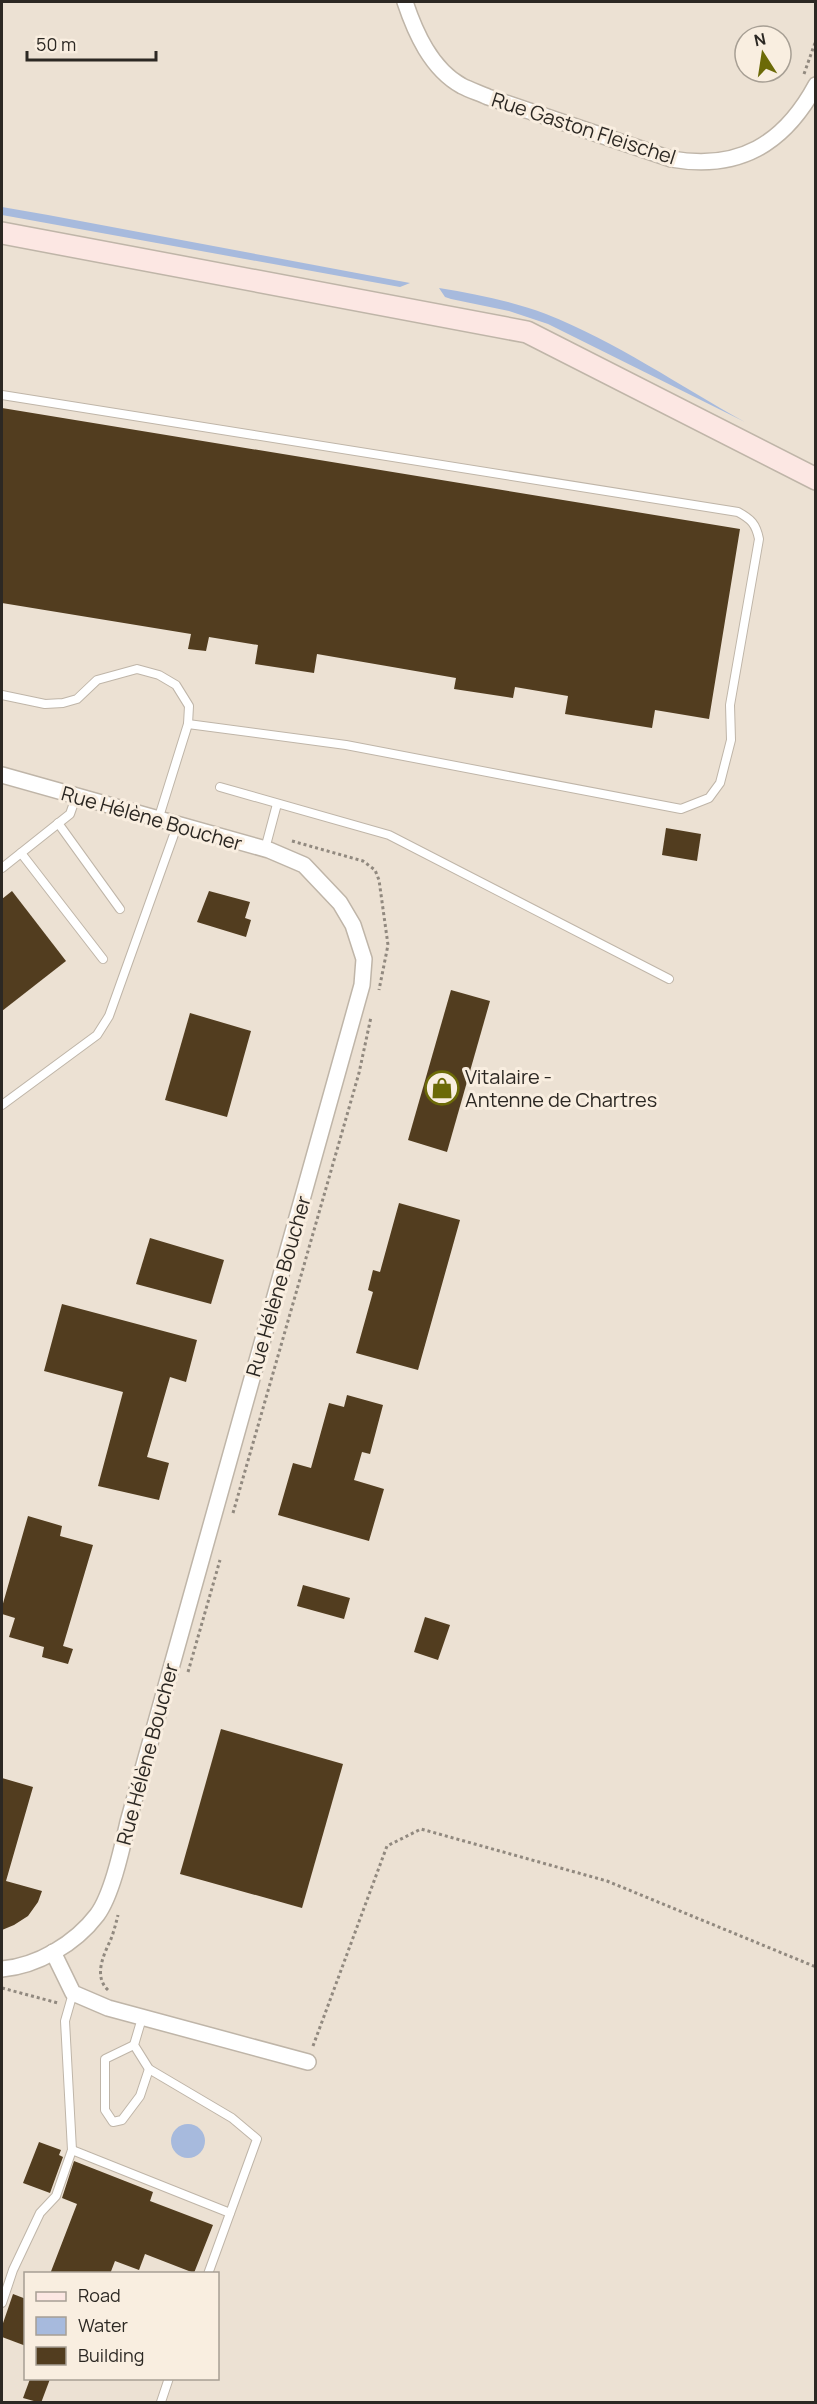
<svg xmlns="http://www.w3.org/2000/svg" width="817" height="2404" font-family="Manrope,sans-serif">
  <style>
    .water { fill: #a7badd }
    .building { fill: #523d1f }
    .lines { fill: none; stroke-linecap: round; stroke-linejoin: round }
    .service-casing { stroke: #bfb5a8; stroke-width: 10 }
    .minor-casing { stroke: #bfb5a8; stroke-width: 18 }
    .secondary-casing { stroke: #bfb5a8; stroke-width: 24 }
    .path { stroke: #91897f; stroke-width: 3; stroke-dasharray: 3 3; stroke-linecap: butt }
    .service { stroke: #fff; stroke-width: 8 }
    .minor { stroke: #fff; stroke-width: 15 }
    .secondary { stroke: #fce7e3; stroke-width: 21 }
    .labels { text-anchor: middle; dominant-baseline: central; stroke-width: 6; stroke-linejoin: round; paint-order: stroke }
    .street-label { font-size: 20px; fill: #2c2823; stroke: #f9eee0 }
    .poi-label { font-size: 20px; fill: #2c2823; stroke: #f9eee0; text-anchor: start }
  </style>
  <rect width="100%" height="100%" fill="#ece1d3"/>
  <g class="water">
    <polygon points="2,207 48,215 410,283 400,287 2,215"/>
    <path d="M 439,288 C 476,294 511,301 546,314 C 615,341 680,386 745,422 L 548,324 L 509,311 L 451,299 L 445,297 Z"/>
    <circle cx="188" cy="2141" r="17"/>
  </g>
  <g class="building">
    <polygon points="2,408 740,529 709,719 655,710 652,728 565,714 568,696 515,687 513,698 454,689 456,678 317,654 314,673 255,664 258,645 209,637 206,651 188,649 191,634 2,603"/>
    <polygon points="666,828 701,834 697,861 662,855"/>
    <polygon points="12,891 66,961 2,1011 2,899"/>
    <polygon points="209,891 250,902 245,918 251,920 246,937 197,922"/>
    <polygon points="451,990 490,1001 447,1152 408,1140"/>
    <polygon points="190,1013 251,1031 227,1117 165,1100"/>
    <polygon points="399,1203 460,1220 418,1370 356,1353 373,1292 368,1290 373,1270 380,1272"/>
    <polygon points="150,1238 224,1260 211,1304 136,1284"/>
    <polygon points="62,1304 197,1340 186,1382 170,1377 147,1457 169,1463 159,1500 98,1486 123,1392 44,1371"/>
    <polygon points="347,1395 383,1405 370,1454 362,1452 354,1480 384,1489 369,1541 278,1515 293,1463 311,1468 329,1403 344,1407"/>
    <polygon points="28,1516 62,1526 60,1536 93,1545 63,1646 73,1649 68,1664 42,1657 44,1647 9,1637 15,1618 2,1614 2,1607"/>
    <polygon points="303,1585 350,1598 344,1619 297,1606"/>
    <polygon points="425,1617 450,1625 438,1660 414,1652"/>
    <polygon points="221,1729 343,1764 302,1908 180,1874"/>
    <polygon points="2,1778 33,1787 6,1881 42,1891 38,1902 28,1916 14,1925 2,1930"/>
    <polygon points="39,2142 61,2150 59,2155 63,2157 50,2193 23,2183"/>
    <polygon points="74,2161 153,2192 150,2201 213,2225 194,2273 145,2254 139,2270 115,2261 110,2274 50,2274 77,2204 62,2198"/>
    <polygon points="13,2294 26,2299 26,2346 2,2337 2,2326"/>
    <polygon points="30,2379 50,2379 41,2403 23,2398"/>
  </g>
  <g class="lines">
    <defs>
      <g id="service">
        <path d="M 2,395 L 738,512 C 751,519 756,524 759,539 L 730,705 L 731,740 L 720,783 L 709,798 L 681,809 L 346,745 L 188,724"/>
        <polyline points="2,695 45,704 63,703 77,699 97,680 137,669 159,675 176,685 189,706 188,724 158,820"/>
        <polyline points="220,787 389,835 669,979"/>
        <polyline points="58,823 120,909"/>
        <polyline points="265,849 277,804"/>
        <polyline points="21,853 103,959"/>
        <polyline points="2,868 70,814 76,797"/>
        <polyline points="2,1105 97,1035 109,1016 177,826"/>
        <polyline points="142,2018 134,2045 149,2069 232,2118 257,2139 208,2274"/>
        <polyline points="134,2045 105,2059 105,2110 113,2122 122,2120 140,2096 149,2069"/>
        <polyline points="72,2150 230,2213"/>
        <polyline points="2,2303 13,2270 40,2213 56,2196 72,2150 65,2021 73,1993"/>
        <polyline points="161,2402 169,2378"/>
      </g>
      <g id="minor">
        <path d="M 405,2 C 415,32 431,69 462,86 C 470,90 479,93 488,97 L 671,159 C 739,171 784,144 816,85"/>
        <path d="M 2,775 L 269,850 L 304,865 L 340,903 L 353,925 L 364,959 L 362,985 L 128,1822 C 122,1848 112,1895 97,1915 C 75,1944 37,1966 2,1969"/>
        <polyline points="53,1952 73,1993 108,2008 308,2062"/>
      </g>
      <polyline id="secondary" points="2,233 527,332 816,479"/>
    </defs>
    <use href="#service" class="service-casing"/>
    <use href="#minor" class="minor-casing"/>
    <use href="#secondary" class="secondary-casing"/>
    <g class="path">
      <polyline points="804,74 816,40"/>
      <polyline points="292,841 363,861 375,870 379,880 388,945 379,990"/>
      <polyline points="233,1513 359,1073 371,1017"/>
      <polyline points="188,1672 220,1560"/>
      <polyline points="2,1988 58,2003"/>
      <path d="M 108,1990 C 93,1976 104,1954 111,1939 C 114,1931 116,1923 118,1915"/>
      <polyline points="313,2046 387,1846 421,1829 607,1881 816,1967"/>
    </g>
    <use href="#service" class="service"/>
    <use href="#minor" class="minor"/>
    <use href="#secondary" class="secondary"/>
  </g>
  <defs>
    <symbol id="shop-ring" viewBox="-11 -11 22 22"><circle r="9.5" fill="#f9eee0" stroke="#6c6a07" stroke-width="1.5"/><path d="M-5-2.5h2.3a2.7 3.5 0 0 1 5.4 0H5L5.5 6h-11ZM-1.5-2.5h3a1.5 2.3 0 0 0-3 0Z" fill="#6c6a07"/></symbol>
  </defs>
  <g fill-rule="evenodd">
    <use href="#shop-ring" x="423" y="1069" width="38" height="38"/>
  </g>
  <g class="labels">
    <g class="street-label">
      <text transform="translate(584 128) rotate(18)">Rue Gaston Fleischel</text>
      <text transform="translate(152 818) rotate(16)">Rue Hélène Boucher</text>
      <text transform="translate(278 1286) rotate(-74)">Rue Hélène Boucher</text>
      <text transform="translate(147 1754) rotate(-75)">Rue Hélène Boucher</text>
    </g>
    <g class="poi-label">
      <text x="465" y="1076">Vitalaire -<tspan x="465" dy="23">Antenne de Chartres</tspan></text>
    </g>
  </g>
  <rect width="817" height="2404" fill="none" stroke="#2c2823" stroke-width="6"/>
  <rect x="24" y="2272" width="195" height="108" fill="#f9eee0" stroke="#a79f94" stroke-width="1.5"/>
  <rect x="36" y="2292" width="30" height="9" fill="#fce7e3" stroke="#a79f94" stroke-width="1.5"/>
  <text x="78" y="2302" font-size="18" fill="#2c2823">Road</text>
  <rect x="36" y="2317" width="30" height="18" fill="#a7badd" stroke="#a79f94" stroke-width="1.5"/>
  <text x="78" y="2332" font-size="18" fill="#2c2823">Water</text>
  <rect x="36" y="2347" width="30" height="18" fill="#523d1f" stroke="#a79f94" stroke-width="1.5"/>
  <text x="78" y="2362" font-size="18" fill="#2c2823">Building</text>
  <g transform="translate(763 54) rotate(348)"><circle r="28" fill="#f9eee0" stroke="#a79f94" stroke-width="1.5"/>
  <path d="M0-4.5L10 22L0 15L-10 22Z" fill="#6c6a07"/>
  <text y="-9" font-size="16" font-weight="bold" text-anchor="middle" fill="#2c2823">N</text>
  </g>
  <path d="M27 51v9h129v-9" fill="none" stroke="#2c2823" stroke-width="3"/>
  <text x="36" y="51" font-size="18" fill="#2c2823" stroke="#f9eee0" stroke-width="4.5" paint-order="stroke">50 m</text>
</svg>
